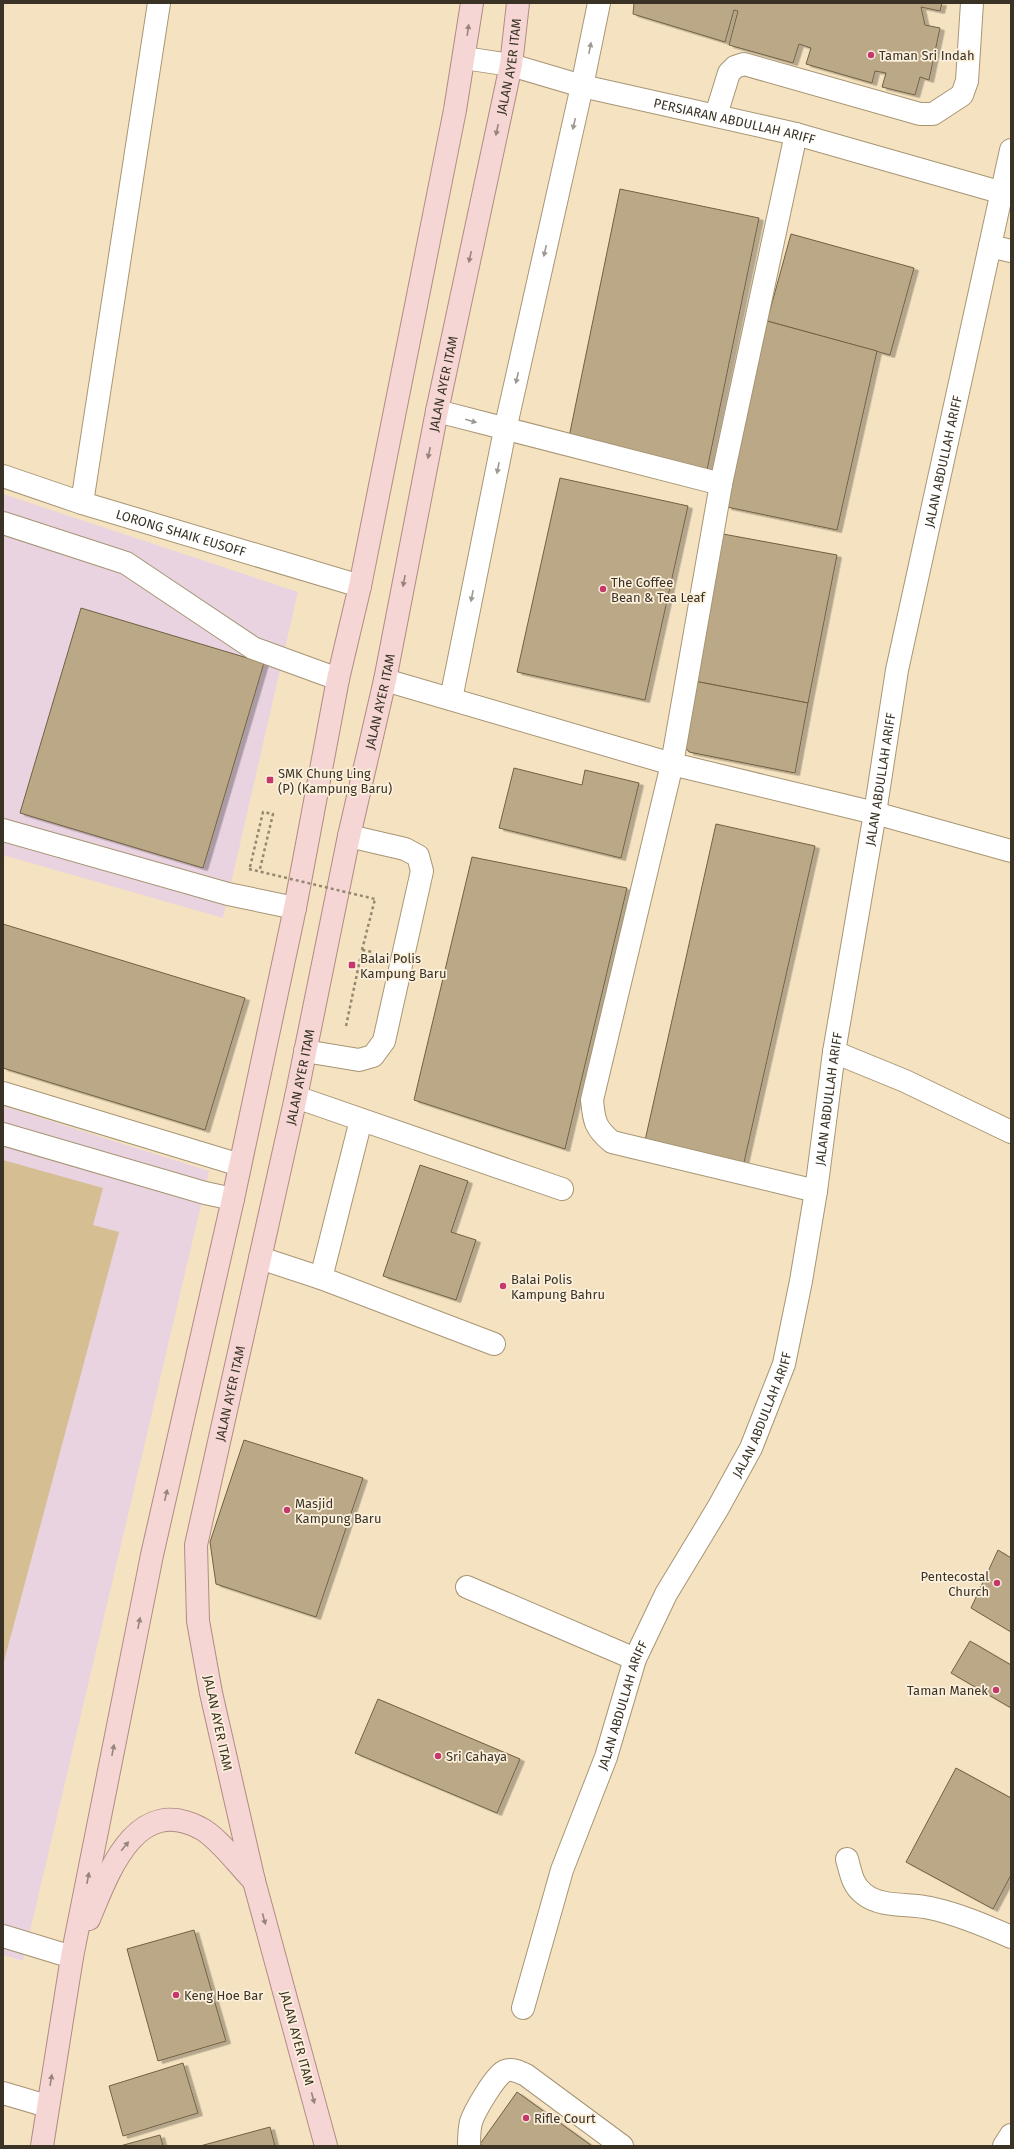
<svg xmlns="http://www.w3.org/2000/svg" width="1014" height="2149" font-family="'Fira Sans',sans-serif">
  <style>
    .education { fill: #e9d3e1 }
    .green { fill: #d6be93 }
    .building { fill: #baa887; stroke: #726142; filter: url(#shadow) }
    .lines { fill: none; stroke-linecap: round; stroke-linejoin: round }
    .minor-casing { stroke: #a79574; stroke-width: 24 }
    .major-casing { stroke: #b08b84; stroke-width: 24 }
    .path { stroke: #958870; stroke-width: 2.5; stroke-dasharray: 3 3; stroke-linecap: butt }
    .minor { stroke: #fff; stroke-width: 22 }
    .major { stroke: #f5d6d4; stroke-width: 22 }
    .path-bridge { stroke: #958870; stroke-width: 2.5; stroke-dasharray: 3 3; stroke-linecap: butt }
    .oneway { fill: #98847c }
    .oneway2 { fill: #9c9992 }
    .poi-dot { fill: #c4386c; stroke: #fcf0dc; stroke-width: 1.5 }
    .labels { text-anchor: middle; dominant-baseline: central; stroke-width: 3.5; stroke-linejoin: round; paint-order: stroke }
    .poi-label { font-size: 13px; fill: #3a3325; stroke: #fcf0dc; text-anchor: start }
    .street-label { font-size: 13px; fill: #3a3325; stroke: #fcf0dc }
  </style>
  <defs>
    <filter id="shadow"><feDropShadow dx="4.5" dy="2.5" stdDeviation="0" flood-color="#0004"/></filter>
  </defs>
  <rect width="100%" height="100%" fill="#f5e2c0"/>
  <g class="education">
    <polygon points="3,494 298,592 223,918 3,855"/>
    <polygon points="3,1106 209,1171 23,1961 3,1955"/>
  </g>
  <polygon class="green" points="3,1160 103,1188 93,1225 119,1232 3,1665"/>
  <g class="building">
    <polygon points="634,3 942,3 940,11 921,7 925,25 940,28 929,80 920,77 915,95 882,87 886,73 875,71 872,83 806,64 811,48 799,44 793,63 729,45 738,11 734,10 725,42 633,14"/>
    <polygon points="620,189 759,218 707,470 568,442"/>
    <polygon points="791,234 914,268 890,355 767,321"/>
    <polygon points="767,321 877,351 837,530 727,507"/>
    <polygon points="560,478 688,506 645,700 517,672"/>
    <polygon points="723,534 837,555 808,703 694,681"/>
    <polygon points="81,608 264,663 203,868 20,813"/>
    <polygon points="694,681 808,703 795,773 689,752 682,743"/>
    <polygon points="514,768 582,785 585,770 639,783 621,858 499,828"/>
    <polygon points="716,824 815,846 743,1167 644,1145"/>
    <polygon points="472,857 627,888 565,1149 414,1100"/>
    <polygon points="3,924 245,998 205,1130 3,1068"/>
    <polygon points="420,1165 468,1181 451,1232 476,1240 456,1300 383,1276"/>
    <polygon points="244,1440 363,1478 316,1617 216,1584 210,1542"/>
    <polygon points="998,1550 1011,1558 1011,1632 971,1608"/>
    <polygon points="970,1641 1011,1665 1011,1708 951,1673"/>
    <polygon points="378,1699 520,1759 497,1813 355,1753"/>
    <polygon points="956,1768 1011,1798 1011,1875 993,1909 906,1862"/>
    <polygon points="194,1930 226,2041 158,2061 127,1949"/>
    <polygon points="183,2063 198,2113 123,2136 109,2086"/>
    <polygon points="517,2092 592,2146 483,2146 480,2144"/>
    <polygon points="270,2127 275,2146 200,2146"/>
    <polygon points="160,2135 163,2146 120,2146"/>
  </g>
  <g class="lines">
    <defs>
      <g id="minor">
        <path id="s1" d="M 464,58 L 511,65 L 582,86 L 796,134 L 1003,193"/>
        <polyline points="716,115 729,73 735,67 744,64 920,114 933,114 962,95 967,81 972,3"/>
        <path d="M 796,134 L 721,484 L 672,764 L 592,1100 C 594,1121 595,1128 612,1142 L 816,1191"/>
        <polyline points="990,246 1011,251"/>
        <polyline points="437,411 721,484"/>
        <path id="s2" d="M 3,476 L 82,503 L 360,586"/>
        <polyline points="82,503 159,3"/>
        <polyline points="3,523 126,563 253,648 338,679"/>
        <polyline points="385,680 672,764 875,813 1011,851"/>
        <polyline points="451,699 505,430 582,86 599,3"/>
        <polyline points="3,830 228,894 295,908"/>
        <polyline points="305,1051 359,1060 373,1056 384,1041 422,871 418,856 405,849 349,836"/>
        <polyline points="834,1052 905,1081 1011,1132"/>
        <polyline points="3,1093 240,1165"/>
        <polyline points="296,1097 562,1189"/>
        <polyline points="3,1134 205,1193 233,1199"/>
        <polyline points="260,1258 321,1278 494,1344"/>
        <polyline points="321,1278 361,1120"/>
        <polyline points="467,1587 635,1659"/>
        <path d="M 847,1859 C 851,1873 852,1885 864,1894 C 881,1908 910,1903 930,1908 C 958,1914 984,1925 1011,1937"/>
        <polyline points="3,1936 72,1957"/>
        <path id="s3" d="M 523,2008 L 562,1870 L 606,1757 L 635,1659 L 666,1594 L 718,1508 L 751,1448 L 784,1364 L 801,1281 L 816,1191 L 834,1052 L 875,813 L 897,670 L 1011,150"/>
        <polyline points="3,2093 47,2106"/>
        <path d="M 469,2146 C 469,2138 469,2130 471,2122 C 474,2112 496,2074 505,2071 C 512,2068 520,2072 526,2075 L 622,2146"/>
        <polyline points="1004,2146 1011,2135"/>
      </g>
      <g id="major">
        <path d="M 89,1919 C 108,1874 135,1794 200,1828 C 217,1836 240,1867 254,1881"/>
        <polyline points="42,2146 72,1957 152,1555 233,1199 295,908 338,679 360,586 455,110 472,3"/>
        <path id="s4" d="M 326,2146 L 254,1881 L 211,1693 L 198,1621 L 196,1545 L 296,1097 L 349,836 L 385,680 L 437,411 L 511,65 L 518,3"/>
      </g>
    </defs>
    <use href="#minor" class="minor-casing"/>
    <use href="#major" class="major-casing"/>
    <g class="path">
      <polyline points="250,867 263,812 273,814 260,869"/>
      <polyline points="362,950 375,899"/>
      <polyline points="346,1026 362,950 373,952"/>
    </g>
    <use href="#minor" class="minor"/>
    <use href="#major" class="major"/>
    <polyline class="path-bridge" points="249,869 375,899"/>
  </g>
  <defs><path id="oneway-solid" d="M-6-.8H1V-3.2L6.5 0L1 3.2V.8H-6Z"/></defs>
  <g class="oneway">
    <use href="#oneway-solid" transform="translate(468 30) rotate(-82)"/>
    <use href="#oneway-solid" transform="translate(497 130) rotate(102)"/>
    <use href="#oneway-solid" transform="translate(470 257) rotate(102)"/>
    <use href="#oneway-solid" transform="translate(429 453) rotate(101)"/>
    <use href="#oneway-solid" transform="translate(404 581) rotate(101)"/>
    <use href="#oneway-solid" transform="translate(166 1495) rotate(-77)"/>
    <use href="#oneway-solid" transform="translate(139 1623) rotate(-79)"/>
    <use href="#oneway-solid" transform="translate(113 1750) rotate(-79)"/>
    <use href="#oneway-solid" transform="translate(125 1846) rotate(-51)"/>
    <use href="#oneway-solid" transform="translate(88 1878) rotate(-79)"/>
    <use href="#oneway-solid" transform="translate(264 1919) rotate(75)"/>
    <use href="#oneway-solid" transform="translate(51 2080) rotate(-80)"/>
    <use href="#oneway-solid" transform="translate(313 2098) rotate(75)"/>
  </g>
  <g class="oneway2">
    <use href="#oneway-solid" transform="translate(590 48) rotate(-79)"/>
    <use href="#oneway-solid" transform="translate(574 124) rotate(103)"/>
    <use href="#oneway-solid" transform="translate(545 251) rotate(103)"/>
    <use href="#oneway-solid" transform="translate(517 378) rotate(103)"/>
    <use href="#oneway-solid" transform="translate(471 421) rotate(16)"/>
    <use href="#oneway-solid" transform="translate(498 468) rotate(101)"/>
    <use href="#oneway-solid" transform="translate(472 596) rotate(101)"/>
  </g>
  <g class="poi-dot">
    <circle cx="871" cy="55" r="4"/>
    <circle cx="603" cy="589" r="4"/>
    <rect x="266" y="776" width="8" height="8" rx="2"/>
    <rect x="348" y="961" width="8" height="8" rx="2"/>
    <circle cx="503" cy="1286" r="4"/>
    <circle cx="287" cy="1510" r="4"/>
    <circle cx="997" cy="1583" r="4"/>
    <circle cx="996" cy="1690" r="4"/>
    <circle cx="438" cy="1756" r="4"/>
    <circle cx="176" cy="1995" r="4"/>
    <circle cx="526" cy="2118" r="4"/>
  </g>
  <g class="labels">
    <g class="poi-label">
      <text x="879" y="55">Taman Sri Indah</text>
      <text x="611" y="582">The Coffee<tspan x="611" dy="15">Bean &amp; Tea Leaf</tspan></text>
      <text x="278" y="773">SMK Chung Ling<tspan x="278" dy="15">(P) (Kampung Baru)</tspan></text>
      <text x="360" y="958">Balai Polis<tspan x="360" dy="15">Kampung Baru</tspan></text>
      <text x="511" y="1279">Balai Polis<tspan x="511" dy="15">Kampung Bahru</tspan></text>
      <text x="295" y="1503">Masjid<tspan x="295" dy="15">Kampung Baru</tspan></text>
      <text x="989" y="1576" text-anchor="end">Pentecostal<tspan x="989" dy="15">Church</tspan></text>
      <text x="988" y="1690" text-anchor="end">Taman Manek</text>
      <text x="446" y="1756">Sri Cahaya</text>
      <text x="184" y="1995">Keng Hoe Bar</text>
      <text x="534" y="2118">Rifle Court</text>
    </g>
    <g class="street-label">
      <text stroke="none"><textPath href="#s4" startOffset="2128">JALAN AYER ITAM</textPath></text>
      <text stroke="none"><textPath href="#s1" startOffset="278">PERSIARAN ABDULLAH ARIFF</textPath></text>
      <text stroke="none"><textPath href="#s4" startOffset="1804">JALAN AYER ITAM</textPath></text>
      <text stroke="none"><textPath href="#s3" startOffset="1615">JALAN ABDULLAH ARIFF</textPath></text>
      <text stroke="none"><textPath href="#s2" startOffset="187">LORONG SHAIK EUSOFF</textPath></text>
      <text stroke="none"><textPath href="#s4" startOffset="1480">JALAN AYER ITAM</textPath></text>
      <text stroke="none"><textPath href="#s3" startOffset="1291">JALAN ABDULLAH ARIFF</textPath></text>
      <text stroke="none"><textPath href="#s4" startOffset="1096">JALAN AYER ITAM</textPath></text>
      <text stroke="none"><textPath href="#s3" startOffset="967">JALAN ABDULLAH ARIFF</textPath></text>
      <text stroke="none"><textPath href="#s4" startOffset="772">JALAN AYER ITAM</textPath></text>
      <text stroke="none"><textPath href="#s3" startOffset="643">JALAN ABDULLAH ARIFF</textPath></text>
      <text stroke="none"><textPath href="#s3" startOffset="319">JALAN ABDULLAH ARIFF</textPath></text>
      <text transform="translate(218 1723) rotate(78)">JALAN AYER ITAM</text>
      <text transform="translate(297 2038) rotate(75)">JALAN AYER ITAM</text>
    </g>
  </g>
  <rect width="1014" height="2149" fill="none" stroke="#3a3325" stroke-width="8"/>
</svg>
